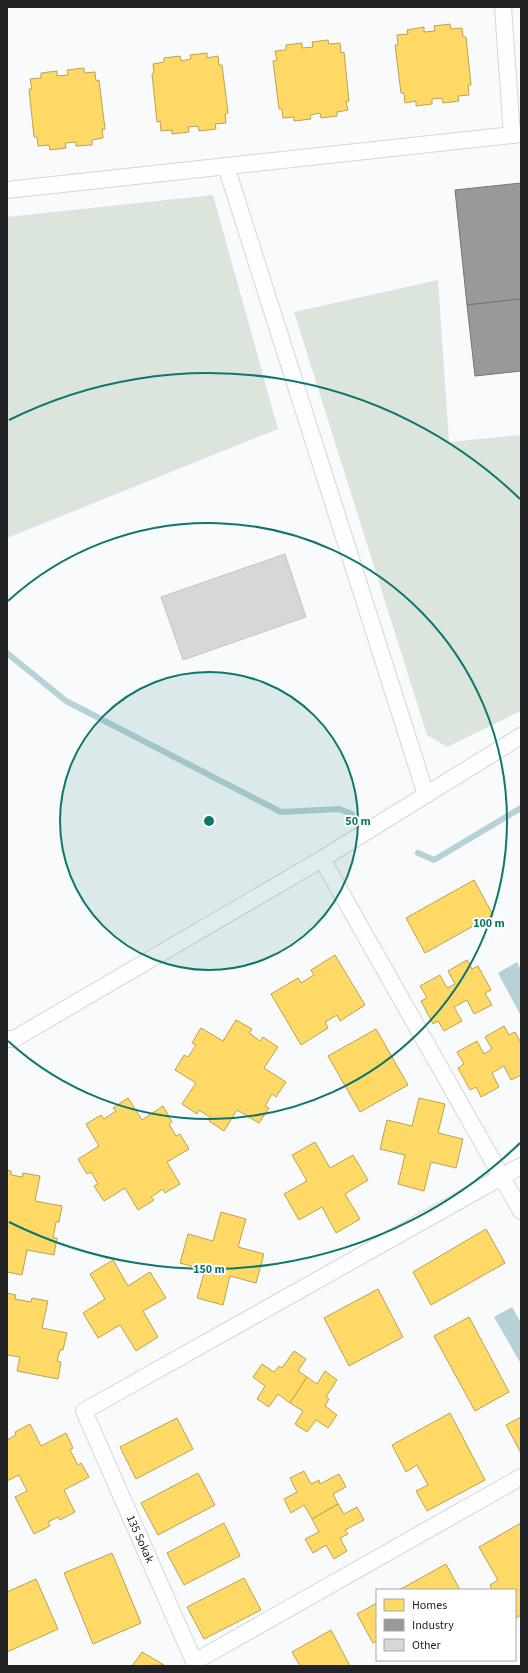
<svg xmlns="http://www.w3.org/2000/svg" width="528" height="1673" font-family="'Source Sans 3',sans-serif">
  <style>
    .green { fill: #dce5dc }
    .water { fill: #b6d1d7 }
    .homes { fill: #ffd966; stroke: #bca252 }
    .industry { fill: #999; stroke: #757576 }
    .lines { fill: none; stroke-linecap: round; stroke-linejoin: round }
    .stream { stroke: #b6d1d7; stroke-width: 6 }
    .building { fill: #d5d7d9; stroke: #c3c5c6 }
    .minor-casing { stroke: #d5d6d8; stroke-width: 18 }
    .minor { stroke: #fefeff; stroke-width: 16 }
    .ring { fill: none; stroke: #0f766e; stroke-width: 2 }
    .labels { text-anchor: middle; dominant-baseline: central; stroke-width: 4; stroke-linejoin: round; paint-order: stroke }
    .street-label { font-size: 12px; fill: #212223; stroke: #fff }
    .centre { fill: #0f766e; stroke: #fff; stroke-width: 2 }
    .ring-label { font-size: 12px; text-anchor: middle; font-weight: bold; fill: #0f766e; stroke: #fff; stroke-width: 4; stroke-linejoin: round; paint-order: stroke }
  </style>
  <rect width="100%" height="100%" fill="#f8fafc"/>
  <g class="green">
    <polygon points="213,195 278,429 7,538 7,217"/>
    <polygon points="438,280 449,442 521,435 521,711 447,747 427,735 294,312"/>
  </g>
  <g class="water">
    <polygon points="517,962 521,970 521,1016 498,973"/>
    <polygon points="512,1307 521,1323 521,1364 494,1317"/>
  </g>
  <g class="homes">
    <polygon points="450,24 451,29 462,28 463,37 466,37 471,85 468,85 469,95 458,96 459,101 443,103 442,98 432,99 432,104 416,106 416,101 405,103 404,93 401,93 395,45 398,45 397,35 408,34 407,30 424,27 424,32 435,31 434,26"/>
    <polygon points="328,40 329,44 340,43 341,53 344,52 349,101 346,101 348,110 337,112 337,116 321,118 320,113 310,115 311,119 294,121 294,117 283,118 282,109 279,109 273,61 277,60 275,51 286,50 286,45 302,43 302,48 313,47 312,42"/>
    <polygon points="207,53 207,58 218,56 219,65 222,65 228,113 225,114 226,123 215,124 216,129 199,131 198,126 188,127 189,132 172,134 172,130 161,131 160,121 157,122 152,74 154,73 153,64 164,62 164,58 180,56 181,61 191,59 190,55"/>
    <polygon points="84,68 84,73 95,72 96,81 99,80 105,129 102,129 103,138 92,140 92,145 76,146 76,142 65,143 66,148 50,150 49,145 38,146 37,137 34,137 29,89 32,89 30,79 41,78 41,73 57,71 57,76 68,75 67,70"/>
    <polygon points="474,880 493,915 425,953 406,918"/>
    <polygon points="335,955 365,1005 340,1021 337,1015 325,1022 328,1028 301,1045 271,994 298,978 301,983 314,975 311,970"/>
    <polygon points="467,960 472,969 478,966 491,990 485,993 492,1005 474,1014 467,1000 454,1007 462,1021 444,1031 438,1021 433,1024 421,1001 427,998 420,986 440,975 447,988 455,984 448,971"/>
    <polygon points="236,1020 252,1029 249,1033 260,1041 263,1037 278,1047 264,1068 286,1082 276,1097 272,1094 265,1106 269,1108 259,1123 237,1110 224,1131 209,1121 211,1118 199,1110 197,1114 182,1104 196,1083 175,1070 184,1055 188,1057 196,1045 192,1043 201,1028 223,1041"/>
    <polygon points="504,1026 509,1035 515,1032 521,1043 521,1075 511,1080 504,1066 492,1073 499,1087 481,1097 476,1087 470,1090 458,1068 464,1064 457,1052 477,1041 484,1054 492,1049 485,1037"/>
    <polygon points="376,1029 408,1085 360,1112 328,1056"/>
    <polygon points="128,1098 142,1120 163,1106 172,1122 169,1124 176,1136 180,1134 189,1149 167,1162 180,1184 165,1193 163,1189 151,1197 154,1200 138,1210 125,1188 104,1201 94,1186 98,1184 91,1172 87,1174 78,1159 99,1146 86,1124 101,1115 104,1119 116,1111 113,1108"/>
    <polygon points="419,1098 445,1104 438,1133 463,1139 456,1168 431,1162 424,1191 398,1184 405,1155 380,1149 387,1120 412,1126"/>
    <polygon points="315,1142 330,1168 353,1155 368,1180 345,1194 360,1219 336,1233 322,1207 299,1220 284,1194 307,1181 292,1155"/>
    <polygon points="7,1170 11,1171 11,1175 22,1177 23,1173 40,1176 35,1201 62,1206 59,1222 56,1222 53,1238 57,1238 54,1255 27,1250 22,1275 7,1272"/>
    <polygon points="221,1212 246,1219 238,1247 264,1254 256,1283 230,1276 223,1305 197,1298 205,1270 180,1263 188,1234 213,1241"/>
    <polygon points="486,1229 505,1263 431,1305 413,1272"/>
    <polygon points="113,1260 128,1286 150,1272 166,1298 143,1311 158,1337 136,1351 120,1325 98,1338 83,1313 105,1299 90,1274"/>
    <polygon points="378,1289 403,1337 349,1366 324,1318"/>
    <polygon points="7,1293 16,1295 15,1299 31,1302 32,1298 48,1301 42,1328 67,1333 63,1350 60,1350 57,1361 61,1362 58,1379 17,1371 20,1357 7,1355"/>
    <polygon points="469,1317 509,1392 475,1411 434,1336"/>
    <polygon points="294,1351 306,1359 298,1371 307,1377 290,1403 278,1394 269,1407 257,1399 265,1386 253,1377 262,1364 274,1372 279,1366 282,1368"/>
    <polygon points="325,1371 337,1380 326,1397 329,1399 325,1406 337,1415 328,1428 316,1420 307,1432 295,1424 303,1411 290,1403 307,1377 317,1384"/>
    <polygon points="450,1413 485,1480 427,1511 416,1491 428,1485 417,1465 406,1472 392,1445"/>
    <polygon points="521,1417 521,1453 506,1425"/>
    <polygon points="177,1418 193,1449 136,1479 120,1447"/>
    <polygon points="30,1424 41,1446 66,1433 73,1448 70,1450 78,1465 81,1463 89,1477 64,1490 75,1512 60,1520 58,1517 48,1522 50,1526 34,1534 15,1497 27,1491 19,1475 7,1481 7,1440 16,1435 15,1432"/>
    <polygon points="304,1471 311,1484 319,1480 320,1484 339,1474 346,1487 333,1494 338,1504 312,1519 304,1505 291,1513 284,1499 297,1492 290,1478"/>
    <polygon points="198,1473 215,1505 158,1535 141,1503"/>
    <polygon points="338,1504 344,1514 357,1507 364,1520 345,1530 348,1534 340,1538 347,1551 334,1559 326,1545 313,1553 305,1539 319,1532 312,1519"/>
    <polygon points="224,1523 240,1556 184,1585 167,1553"/>
    <polygon points="521,1523 521,1615 515,1619 515,1590 492,1590 490,1585 498,1580 479,1547"/>
    <polygon points="112,1553 141,1623 93,1644 64,1573"/>
    <polygon points="446,1564 460,1590 399,1590"/>
    <polygon points="244,1578 261,1610 204,1639 187,1607"/>
    <polygon points="36,1579 58,1629 7,1652 7,1592"/>
    <polygon points="377,1603 377,1641 373,1643 357,1614"/>
    <polygon points="331,1630 350,1666 300,1666 292,1652"/>
    <polygon points="142,1652 164,1665 132,1666"/>
  </g>
  <g class="industry">
    <polygon points="521,183 521,299 467,305 455,190"/>
    <polygon points="521,299 521,371 475,376 467,305"/>
  </g>
  <g class="lines">
    <g class="stream">
      <polyline points="7,653 66,701 281,812 339,809 352,814"/>
      <polyline points="418,853 434,860 521,808"/>
    </g>
  </g>
  <polygon class="building" points="285,554 306,617 183,660 161,597"/>
  <g class="lines">
    <defs>
      <g id="minor">
        <polyline points="503,7 512,135"/>
        <polyline points="226,166 426,795"/>
        <polyline points="7,190 521,134"/>
        <polyline points="322,859 521,1211"/>
        <polyline points="7,1039 14,1039 322,859 521,736"/>
        <polyline points="194,1662 521,1477"/>
        <polyline points="196,1666 84,1411 521,1166"/>
      </g>
    </defs>
    <use href="#minor" class="minor-casing"/>
    <use href="#minor" class="minor"/>
  </g>
  <circle cx="209" cy="821" r="149" fill="#0f766e" fill-opacity=".12"/>
  <g class="ring">
    <circle cx="209" cy="821" r="149"/>
    <path d="M8 601A298 298 0 1 1 8 1041"/>
    <path d="M520 1143A448 448 0 0 1 9 1222M9 420A448 448 0 0 1 520 499"/>
  </g>
  <g class="labels">
    <g class="street-label">
      <text transform="translate(140 1539) rotate(66)">135 Sokak</text>
    </g>
  </g>
  <circle cx="209" cy="821" r="6" class="centre"/>
  <g class="ring-label">
    <text x="358" y="825">50 m</text>
    <text x="489" y="927">100 m</text>
    <text x="209" y="1273">150 m</text>
  </g>
  <rect width="528" height="1673" fill="none" stroke="#212223" stroke-width="16"/>
  <rect x="376" y="1589" width="140" height="72" fill="#ffffff" stroke="#a6a7a7"/>
  <rect x="384" y="1599" width="20" height="12" fill="#ffd966" stroke="#a6a7a7"/>
  <text x="412" y="1609" font-size="12" fill="#212223">Homes</text>
  <rect x="384" y="1619" width="20" height="12" fill="#999999" stroke="#a6a7a7"/>
  <text x="412" y="1629" font-size="12" fill="#212223">Industry</text>
  <rect x="384" y="1639" width="20" height="12" fill="#d5d7d9" stroke="#a6a7a7"/>
  <text x="412" y="1649" font-size="12" fill="#212223">Other</text>
</svg>
